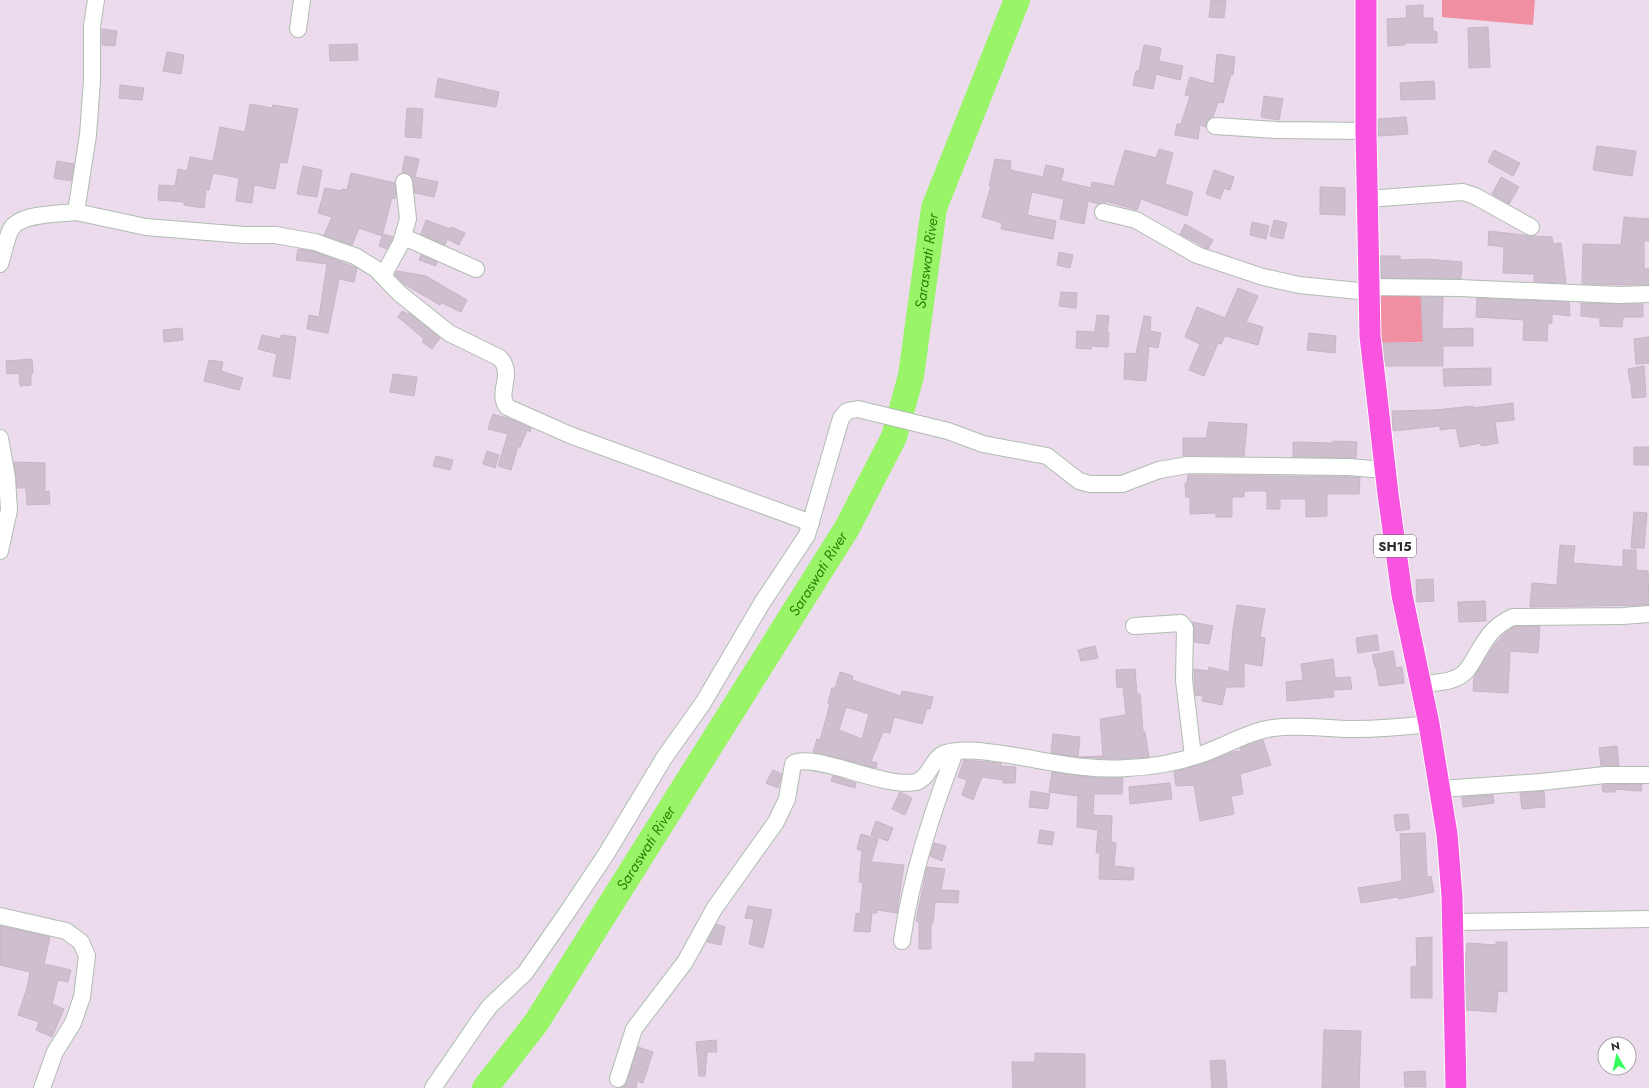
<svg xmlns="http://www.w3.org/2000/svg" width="1649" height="1088" font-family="Jost,sans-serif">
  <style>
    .pitch { fill: #ef8fa1 }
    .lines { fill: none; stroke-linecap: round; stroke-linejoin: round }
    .river { stroke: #99f567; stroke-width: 26 }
    .building { fill: #cebfce; stroke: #c8b4c7; fill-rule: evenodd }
    .minor-casing { stroke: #afbeb1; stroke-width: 18 }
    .major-casing { stroke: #fff; stroke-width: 23 }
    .minor { stroke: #fff; stroke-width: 16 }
    .major { stroke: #f854e0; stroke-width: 21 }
    .labels { text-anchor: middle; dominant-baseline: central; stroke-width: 3; stroke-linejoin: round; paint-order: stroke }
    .shield { fill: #fff; stroke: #6a6a6a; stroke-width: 1 }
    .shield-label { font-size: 13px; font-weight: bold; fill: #2a2a2a }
    .water-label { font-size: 15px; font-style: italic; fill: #2b8408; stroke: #fff }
  </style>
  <rect width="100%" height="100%" fill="#ecdaed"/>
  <g class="pitch">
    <polygon points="1442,0 1535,0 1533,25 1442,17"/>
    <polygon points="1421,280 1423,342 1374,343 1371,282"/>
  </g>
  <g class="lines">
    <path class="river" id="s1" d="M 485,1088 L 536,1023 L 847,528 L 894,437 L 911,376 L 934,208 L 1017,0"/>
  </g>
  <g class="building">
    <polygon points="1211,0 1226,0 1224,18 1209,17"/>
    <polygon points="1423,5 1423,18 1433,18 1433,31 1437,32 1437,43 1405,43 1405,45 1388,46 1387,19 1407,18 1406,6"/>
    <polygon points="1488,27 1490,67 1469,68 1468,28"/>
    <polygon points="102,29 117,31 115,46 102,45"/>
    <polygon points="357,44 358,60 330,61 329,45"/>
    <polygon points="1144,45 1161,48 1159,61 1183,66 1180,80 1156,74 1153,89 1133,85 1136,71 1139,71"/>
    <polygon points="167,52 184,55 181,74 163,71"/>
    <polygon points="1217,54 1235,57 1233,75 1231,74 1223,103 1218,102 1213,117 1207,120 1206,127 1200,125 1198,139 1175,135 1177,124 1181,124 1190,96 1185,95 1190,77 1214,84"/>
    <polygon points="438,78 499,92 496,107 435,97"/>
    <polygon points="1434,81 1435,99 1401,100 1400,83"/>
    <polygon points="120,85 144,88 142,100 119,98"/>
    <polygon points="1264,96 1283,99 1279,120 1261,117"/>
    <polygon points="250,104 272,108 273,105 298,109 287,163 280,162 275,189 254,185 252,203 236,201 239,178 213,173 209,190 206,190 204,208 184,205 184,202 158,200 159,185 175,186 178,169 187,171 190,157 213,161 220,127 245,132"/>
    <polygon points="407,108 423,109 421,138 405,137"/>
    <polygon points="1406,117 1408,134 1378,136 1378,119"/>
    <polygon points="1597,146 1636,151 1632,176 1593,170"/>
    <polygon points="1159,149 1173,153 1165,184 1193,192 1187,216 1141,199 1137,210 1105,201 1105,203 1099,204 1088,201 1084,224 1060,219 1064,199 1032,192 1027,215 1056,221 1053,239 1001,229 1002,223 982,217 991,186 989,186 995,159 1011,161 1010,170 1043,177 1046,165 1064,169 1061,181 1091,188 1092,182 1114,186 1125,150 1156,158"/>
    <polygon points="1494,150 1520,163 1513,176 1488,162"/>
    <polygon points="405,156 419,159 415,177 438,182 434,197 415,193 412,177 407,173 402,173"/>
    <polygon points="57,161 74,164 71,181 54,178"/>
    <polygon points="303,166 322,170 317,197 297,194"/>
    <polygon points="1214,170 1234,177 1230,190 1224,188 1220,199 1206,194"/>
    <polygon points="351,173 395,183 396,194 395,199 392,198 382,236 359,228 352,245 324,235 332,217 318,213 325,188 341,191 342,189 347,190"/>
    <polygon points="1501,177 1519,187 1509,204 1492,194"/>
    <polygon points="1320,187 1345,188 1345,215 1320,214"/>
    <polygon points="1624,217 1649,219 1649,241 1644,241 1644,269 1649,269 1649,285 1582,284 1583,244 1621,245"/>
    <polygon points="426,220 450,229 451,227 465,233 459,245 447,239 445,245 421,234"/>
    <polygon points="1274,220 1287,223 1283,239 1270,236"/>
    <polygon points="1252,222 1269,226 1266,239 1250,235"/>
    <polygon points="1185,224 1213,240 1208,249 1180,234"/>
    <polygon points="1489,231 1531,236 1552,237 1553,244 1561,243 1566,283 1534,282 1534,274 1503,273 1504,247 1488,245"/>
    <polygon points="383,234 393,237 387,249 379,246"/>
    <polygon points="298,249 313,251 357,268 354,282 339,279 328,333 307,329 309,315 319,317 327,264 296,260"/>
    <polygon points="1059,252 1073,255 1070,268 1057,265"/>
    <polygon points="421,255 437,262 436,266 419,260"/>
    <polygon points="1380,256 1400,256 1400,260 1426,259 1462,262 1461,279 1381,278"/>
    <polygon points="397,271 426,276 467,300 461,312 442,303 440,305 404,284 395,275"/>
    <polygon points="1238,288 1258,296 1246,322 1263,327 1258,345 1225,336 1221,344 1218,343 1204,376 1189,370 1200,344 1185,337 1197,307 1225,318"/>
    <polygon points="1061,292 1077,293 1076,308 1059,306"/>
    <polygon points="1421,297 1443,297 1442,329 1473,328 1473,346 1443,346 1443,366 1385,366 1383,343 1423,343"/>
    <polygon points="1477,298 1569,302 1570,316 1552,314 1552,323 1548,323 1547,341 1523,340 1524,320 1476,317"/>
    <polygon points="1581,303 1643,304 1643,317 1623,317 1622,327 1600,326 1600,318 1581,316"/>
    <polygon points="402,311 408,314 409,313 440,338 432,349 422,342 424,339 398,317"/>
    <polygon points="1097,315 1109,316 1107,333 1109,333 1108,347 1091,346 1091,349 1076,348 1077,331 1095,332"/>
    <polygon points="1144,316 1151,317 1150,331 1161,333 1158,348 1149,346 1146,381 1124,379 1125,353 1136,354"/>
    <polygon points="182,328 183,340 164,342 163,330"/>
    <polygon points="1309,333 1336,336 1335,353 1307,350"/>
    <polygon points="262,335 281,339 281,335 296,337 290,379 273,376 277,354 258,349"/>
    <polygon points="1649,337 1649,363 1636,364 1634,339"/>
    <polygon points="32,359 33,373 31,373 31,385 20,386 19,373 7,374 6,361"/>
    <polygon points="209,360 223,362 221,371 243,378 239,390 204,381"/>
    <polygon points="1644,366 1646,397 1632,398 1631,382 1630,382 1628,369"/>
    <polygon points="1491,368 1491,385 1444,386 1443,369"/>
    <polygon points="393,374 417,377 414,396 390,392"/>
    <polygon points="1513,403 1514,420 1495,422 1498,443 1481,446 1481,443 1460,447 1456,428 1440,430 1440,426 1393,431 1392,411 1435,410 1473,406 1473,408"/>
    <polygon points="493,414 513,420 531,428 530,432 527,430 520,447 518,446 511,470 498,466 508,434 488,429"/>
    <polygon points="1209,422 1247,424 1244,456 1183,456 1183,438 1206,438"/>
    <polygon points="1333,441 1357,442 1356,458 1293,457 1293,442 1333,443"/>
    <rect x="1634" y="447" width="15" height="18"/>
    <polygon points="487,451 499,455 495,468 483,464"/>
    <polygon points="436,456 453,460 450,470 433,466"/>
    <polygon points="14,462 45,463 45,492 49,491 50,504 27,505 26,488 17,488"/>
    <polygon points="1188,475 1360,477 1359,494 1327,494 1327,516 1306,517 1306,499 1280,499 1280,509 1267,509 1267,491 1244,491 1244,497 1232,497 1232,517 1216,517 1216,513 1190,514 1190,497 1186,497 1185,483 1187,483"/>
    <polygon points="1634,512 1647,513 1644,548 1631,548"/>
    <polygon points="1560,545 1575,546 1573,563 1623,567 1623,550 1636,550 1636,570 1648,571 1649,605 1530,607 1532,583 1557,585"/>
    <polygon points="1433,579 1434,601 1417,602 1416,580"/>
    <polygon points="1485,601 1486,621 1459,622 1458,602"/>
    <polygon points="1237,605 1265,609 1260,637 1265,638 1262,666 1244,663 1244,687 1226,687 1222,705 1202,701 1203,696 1195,695 1194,669 1208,671 1209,667 1229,672 1233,630"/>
    <polygon points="1192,622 1213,626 1209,644 1194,642 1194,628"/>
    <polygon points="1515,626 1540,626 1538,653 1510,651 1508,693 1473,691 1474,677 1494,645 1505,633"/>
    <polygon points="1377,635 1379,650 1358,653 1356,638"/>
    <polygon points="1095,646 1098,658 1081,661 1078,650"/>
    <polygon points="1393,651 1396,668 1402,667 1404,683 1379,686 1376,667 1375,667 1372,655"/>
    <polygon points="1333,659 1335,678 1350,677 1352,689 1333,690 1334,697 1287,701 1286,682 1303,680 1301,664"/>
    <polygon points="1135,669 1137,694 1140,694 1143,732 1145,732 1149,757 1113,759 1079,757 1103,756 1100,719 1126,715 1123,687 1117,688 1116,670"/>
    <path d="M 840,672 L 853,676 L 852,680 L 901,696 L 902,691 L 933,697 L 930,709 L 927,708 L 922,724 L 894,717 L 890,733 L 883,732 L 871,761 L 877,763 L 876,768 L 813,752 L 817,739 L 820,740 L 830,704 L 828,703 L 832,688 L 835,688 ZM 846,707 L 869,714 L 862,739 L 839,730 Z"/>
    <polygon points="1053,734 1080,737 1078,757 1051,753"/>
    <polygon points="1263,740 1271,765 1240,774 1243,794 1231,796 1234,814 1200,821 1194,785 1176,786 1174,772 1208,762 1233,752 1241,751 1240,748"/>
    <polygon points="1617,746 1619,766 1601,766 1599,748"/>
    <polygon points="964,760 988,762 1001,763 1000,766 1016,767 1015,783 1003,783 1003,780 982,777 973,800 962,795 967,780 958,777"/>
    <polygon points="773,770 782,774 778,788 766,783"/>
    <polygon points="1052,772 1098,778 1123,778 1122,794 1094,794 1093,815 1112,816 1111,842 1116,843 1114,866 1134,868 1133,880 1099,879 1100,853 1096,853 1098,830 1077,827 1078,796 1049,792"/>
    <polygon points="833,776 856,783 855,788 831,781"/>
    <polygon points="1170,783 1172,799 1130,804 1129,787"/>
    <polygon points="1642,784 1641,791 1615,789 1615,792 1603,792 1602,785"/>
    <polygon points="1031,791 1050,794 1048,809 1029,807"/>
    <polygon points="1544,791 1545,807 1522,809 1520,793"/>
    <polygon points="900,792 912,798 905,815 892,809"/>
    <polygon points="1493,795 1494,803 1463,807 1462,797"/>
    <polygon points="1408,814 1410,829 1396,831 1394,815"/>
    <polygon points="876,821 893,828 888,841 871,835"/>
    <polygon points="1040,830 1054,832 1052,845 1038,843"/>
    <polygon points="1425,833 1427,877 1431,876 1434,892 1399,899 1398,897 1361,903 1358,888 1402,881 1400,834"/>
    <polygon points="861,834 878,839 871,862 904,865 897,913 877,910 877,913 872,913 870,932 854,931 856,913 860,914 863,883 859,882 862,851 857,849"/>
    <polygon points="934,843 946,846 942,861 930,856"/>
    <polygon points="927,867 945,869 941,890 959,891 958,903 935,902 933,923 931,923 931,949 919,949 919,922 916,921"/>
    <polygon points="748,906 772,910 763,948 749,944 754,919 745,918"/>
    <polygon points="716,924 725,927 721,945 707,942"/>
    <polygon points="0,926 50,937 44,964 71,970 68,982 58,980 52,1004 64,1009 52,1037 36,1030 39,1022 18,1015 27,988 30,972 0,965"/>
    <polygon points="1432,937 1432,998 1411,998 1411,967 1417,966 1416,938"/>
    <polygon points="1496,942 1507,942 1507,992 1498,991 1496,1012 1466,1010 1465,965 1467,943 1496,945"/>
    <polygon points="1324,1030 1361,1031 1359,1088 1322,1088"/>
    <polygon points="716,1040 717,1052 707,1052 705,1076 699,1076 696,1042"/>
    <polygon points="638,1047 653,1052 643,1083 637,1081 636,1088 621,1088 627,1082"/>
    <polygon points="1035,1053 1085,1054 1085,1088 1013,1088 1012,1062 1035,1062"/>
    <polygon points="1225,1060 1227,1088 1212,1088 1210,1061"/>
    <polygon points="1425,1071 1426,1087 1405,1087 1404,1072"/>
  </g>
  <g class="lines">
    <defs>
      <g id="minor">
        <path d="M 96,0 L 92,26 L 92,80 L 88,135 L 76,212 L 146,227 L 244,235 L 275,235 L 315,242 L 337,250 L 355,256 L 376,269 L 399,293 L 449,333 L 500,358 C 515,376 496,391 507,407 L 570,435 L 811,523"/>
        <polyline points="298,29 302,0"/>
        <polyline points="1215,126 1276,130 1366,131"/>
        <polyline points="1367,199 1463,192 1475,196 1531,227"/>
        <polyline points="1103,212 1136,220 1197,255 1263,277 1299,285 1369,292"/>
        <polyline points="404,237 476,269"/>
        <path d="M 0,264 C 4,253 6,239 11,229 C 20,213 60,214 76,212"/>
        <polyline points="383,276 401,243 408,219 404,182"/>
        <polyline points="1369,287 1459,288 1619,295 1649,294"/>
        <polyline points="0,438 7,478 9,510 0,551"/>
        <polyline points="1134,626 1181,623 1185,628 1184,680 1193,756"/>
        <path d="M 1420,684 C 1432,683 1449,683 1460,676 C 1467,672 1470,666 1474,659 C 1486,639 1491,627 1513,617 L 1623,616 L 1649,614"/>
        <polyline points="1440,789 1541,782 1605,775 1649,775"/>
        <polyline points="0,916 66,931 81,942 87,956 82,997 73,1023 55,1052 42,1088"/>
        <polyline points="1453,922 1649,919"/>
        <path d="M 902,941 C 911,876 932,813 955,752"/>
        <path d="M 618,1079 L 634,1029 L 685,962 L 714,909 L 776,822 L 787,799 L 793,764 C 811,751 885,789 916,782 C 930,778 932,757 946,753 C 966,747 995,753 1015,756 C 1052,762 1089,771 1127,768 C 1153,767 1180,762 1205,753 C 1227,745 1250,731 1273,728 C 1300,724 1326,729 1353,729 C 1378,729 1403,727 1429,724"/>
        <polyline points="433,1088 481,1018 490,1006 525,973 566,914 605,856 664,758 703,703 762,603 807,535 841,418 847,411 858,409 948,431 983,444 1047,456 1079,481 1090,484 1122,484 1159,470 1188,465 1348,467 1385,470"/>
      </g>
      <polyline id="major" points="1366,0 1366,131 1370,336 1388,494 1402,595 1429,724 1447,834 1452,896 1456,1088"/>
    </defs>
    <use href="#minor" class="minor-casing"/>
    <use href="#major" class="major-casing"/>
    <use href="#minor" class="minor"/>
    <use href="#major" class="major"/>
  </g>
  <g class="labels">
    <rect class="shield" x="1374" y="535" width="42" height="22" rx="3"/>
    <g class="shield-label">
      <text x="1395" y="546">SH15</text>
    </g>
    <g class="water-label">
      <text stroke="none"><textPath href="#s1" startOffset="949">Saraswati River</textPath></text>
      <text stroke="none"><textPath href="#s1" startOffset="613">Saraswati River</textPath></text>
      <text stroke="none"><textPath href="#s1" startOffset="289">Saraswati River</textPath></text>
    </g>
  </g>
  <g transform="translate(1617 1056) rotate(351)"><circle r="19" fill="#ffffff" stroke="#aaaaaa"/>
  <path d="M0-3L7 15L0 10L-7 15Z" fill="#35ff5c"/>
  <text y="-6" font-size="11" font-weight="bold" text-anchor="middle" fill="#2a2a2a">N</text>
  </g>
</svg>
